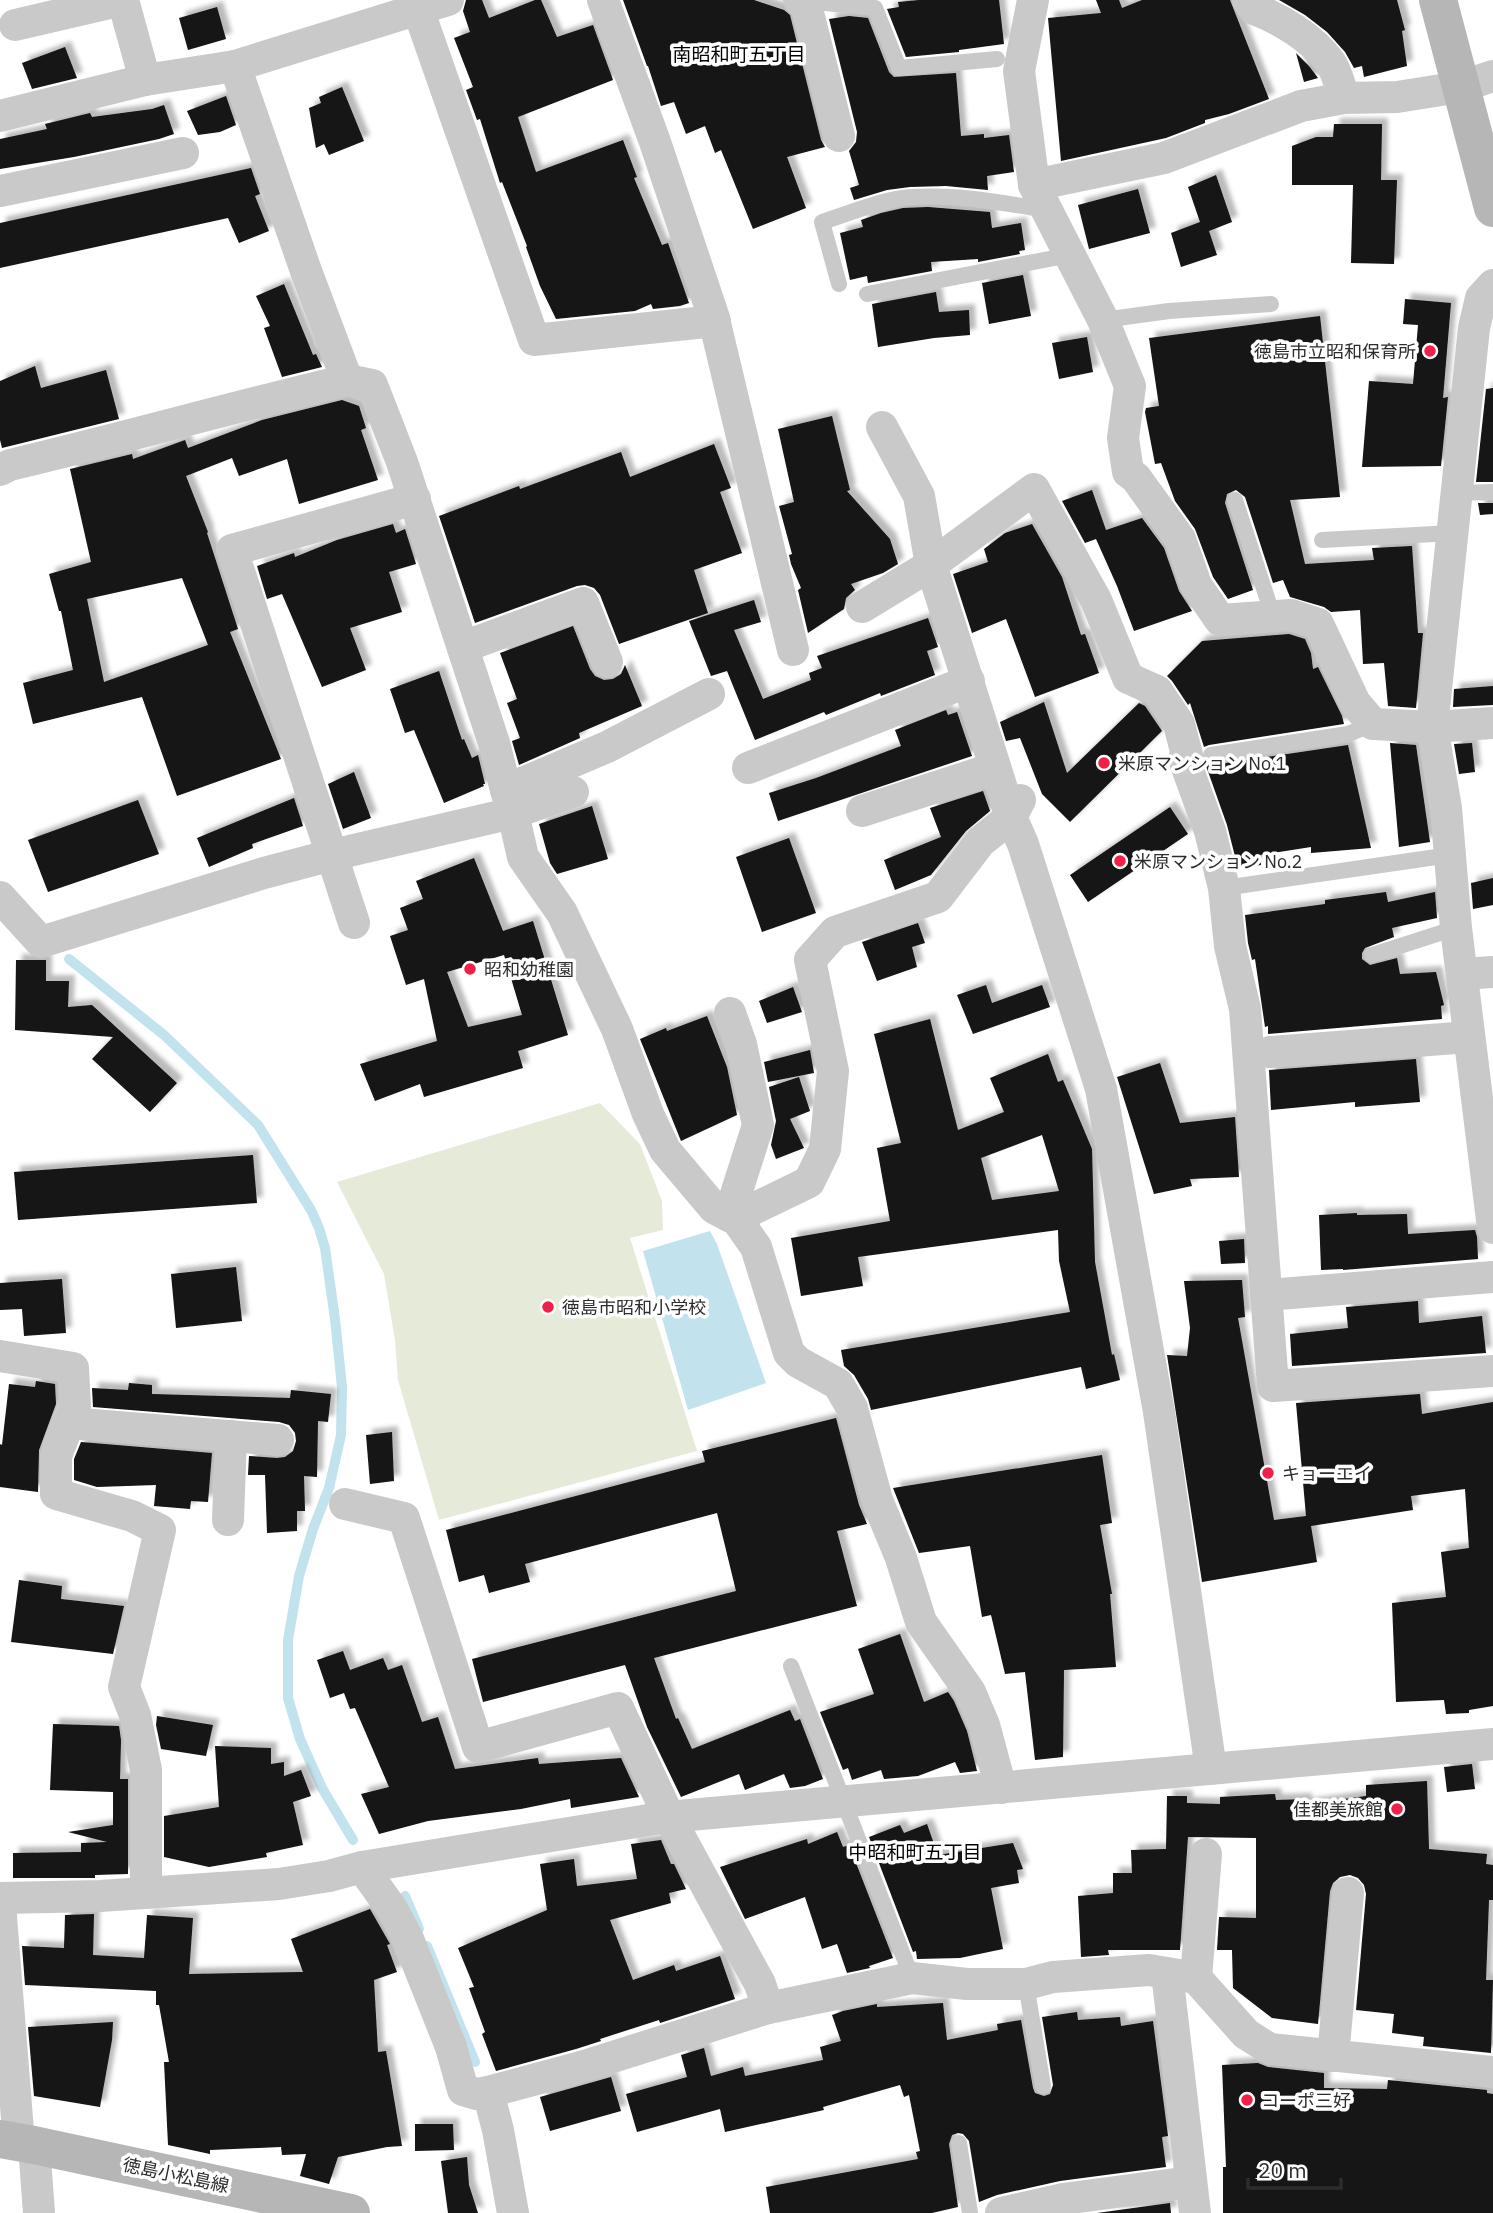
<svg xmlns="http://www.w3.org/2000/svg" width="1493" height="2213" font-family="'IBM Plex Sans','Noto Sans JP',sans-serif">
  <style>
    .green { fill: #e5ebd8 }
    .water { fill: #c2e2ed }
    .lines { fill: none; stroke-linecap: round; stroke-linejoin: round }
    .stream { stroke: #c2e2ed; stroke-width: 10 }
    .building { fill: #131313; fill-rule: evenodd; filter: url(#shadow) }
    .lane { stroke: #c9c9c9; stroke-width: 16 }
    .street { stroke: #c9c9c9; stroke-width: 32 }
    .secondary { stroke: #b6b6b6; stroke-width: 38 }
    .poi-dot { fill: #f1204a; stroke: #fff; stroke-width: 2.5 }
    .labels { text-anchor: middle; dominant-baseline: central; stroke-width: 7; stroke-linejoin: round; paint-order: stroke }
    .poi-label { font-size: 18px; fill: #2c2c2c; stroke: #fff; text-anchor: start }
    .street-label { font-size: 18px; fill: #2c2c2c; stroke: #fff }
    .neighbourhood-label { font-size: 19px; fill: #000; stroke: #fff }
  </style>
  <defs>
    <filter id="shadow"><feDropShadow dx="6" dy="-6" stdDeviation="2" flood-color="#0004"/></filter>
  </defs>
  <rect width="100%" height="100%" fill="#fff"/>
  <polygon class="green" points="600,1103 640,1144 662,1201 663,1230 630,1238 697,1451 439,1520 398,1380 395,1340 384,1274 337,1182"/>
  <polygon class="water" points="710,1231 717,1244 766,1383 688,1410 643,1251"/>
  <g class="lines">
    <g class="stream">
      <polyline points="69,959 164,1035 258,1125 311,1210 319,1228 325,1248 335,1319 342,1387 341,1435 329,1488 313,1529 299,1576 288,1640 288,1698 300,1739 322,1788 353,1840"/>
      <polyline points="405,1896 419,1929"/>
      <polyline points="427,1946 475,2062"/>
    </g>
  </g>
  <g class="building">
    <polygon points="466,0 482,0 489,18 535,0 541,0 557,37 593,25 613,80 518,117 536,172 623,140 637,177 634,178 662,245 668,243 689,303 680,306 653,309 651,304 635,311 556,319 540,286 526,247 527,246 502,182 500,183 480,119 477,120 466,90 473,87 454,38 470,32 463,11"/>
    <polygon points="623,0 754,0 784,10 790,15 821,140 825,147 787,157 806,208 753,229 721,150 715,153 705,126 686,134 674,102 661,106 648,66 647,66"/>
    <polygon points="919,0 999,0 1004,44 959,50 959,52 906,57 887,9 899,7 898,2"/>
    <polygon points="1096,0 1119,0 1122,8 1142,0 1230,0 1269,99 1229,114 1205,120 1205,123 1166,138 1061,161 1048,18 1101,13"/>
    <polygon points="1279,0 1397,0 1405,30 1402,31 1407,66 1364,77 1362,66 1354,68 1345,52 1327,32 1305,15"/>
    <polygon points="217,7 226,39 188,50 179,18"/>
    <polygon points="849,16 868,18 889,72 894,77 956,73 961,136 984,134 984,138 1009,135 1014,172 987,176 988,190 946,186 910,187 887,190 854,200 850,188 859,185 849,151 856,142 857,132 829,19"/>
    <polygon points="65,47 77,78 32,89 22,63"/>
    <polygon points="1296,53 1309,66 1318,78 1304,82"/>
    <polygon points="342,87 364,141 329,155 324,144 316,148 309,108 321,103 319,97"/>
    <polygon points="226,96 236,125 220,132 198,135 187,111"/>
    <polygon points="164,105 174,134 159,139 74,157 0,169 0,139 47,129 45,124 90,113 92,117 152,109"/>
    <polygon points="1334,124 1382,124 1381,180 1397,180 1394,264 1351,263 1353,185 1292,185 1292,146 1316,137 1333,137"/>
    <polygon points="251,168 260,194 255,196 269,231 239,243 228,218 0,268 0,223"/>
    <polygon points="1216,175 1232,222 1209,231 1217,255 1181,267 1171,233 1200,222 1188,187"/>
    <polygon points="1138,189 1150,233 1089,249 1078,205"/>
    <polygon points="928,207 990,212 992,228 1021,223 1025,250 1019,251 1020,254 978,262 978,259 931,262 932,271 868,283 867,276 850,280 840,233 863,227 861,220 881,213 903,208"/>
    <polygon points="1023,275 1031,316 989,324 982,283"/>
    <polygon points="284,284 313,355 316,354 322,367 282,377 264,328 270,326 256,296"/>
    <polygon points="936,292 939,312 969,310 970,335 934,338 878,347 872,304"/>
    <polygon points="1405,299 1451,303 1443,398 1448,397 1441,466 1362,467 1369,381 1413,384 1418,325 1403,324"/>
    <polygon points="1320,316 1340,497 1290,500 1305,564 1374,560 1372,548 1412,546 1418,633 1423,633 1416,708 1388,706 1384,663 1363,664 1360,610 1331,612 1324,607 1290,597 1283,580 1273,583 1245,497 1236,490 1227,494 1225,503 1253,590 1228,599 1213,577 1195,529 1175,501 1161,463 1155,464 1145,412 1146,408 1159,406 1149,338"/>
    <polygon points="1087,337 1093,372 1059,379 1052,343"/>
    <polygon points="35,366 41,388 106,370 119,419 2,448 0,440 0,381"/>
    <polygon points="1493,388 1493,482 1476,482 1486,389"/>
    <path d="M 342,400 L 359,406 L 366,428 L 361,430 L 378,480 L 299,504 L 287,459 L 239,476 L 232,458 L 186,476 L 208,532 L 207,533 L 238,629 L 230,632 L 281,759 L 177,796 L 142,697 L 33,724 L 23,683 L 73,670 L 61,611 L 59,611 L 49,574 L 91,562 L 70,469 L 132,454 L 133,459 L 185,440 L 188,448 L 262,420 ZM 182,578 L 208,645 L 104,682 L 87,599 Z"/>
    <polygon points="832,416 850,490 847,491 890,539 898,564 883,573 851,584 855,590 846,598 844,609 808,633 798,590 801,588 791,564 789,555 792,554 779,506 794,502 778,429"/>
    <polygon points="714,444 731,488 720,492 742,553 694,570 708,613 619,644 600,595 594,588 585,585 577,586 475,623 439,516 519,486 520,489 621,452 630,477"/>
    <polygon points="1092,490 1106,530 1142,518 1164,548 1179,591 1192,611 1134,631 1117,586 1096,539 1085,543 1062,501"/>
    <polygon points="1478,503 1493,503 1493,514 1480,515"/>
    <polygon points="393,524 396,533 405,529 416,564 389,572 402,612 350,628 366,670 322,687 282,594 267,599 257,566 294,553 295,557 337,540"/>
    <polygon points="1032,524 1062,577 1081,635 1085,634 1099,673 1035,697 1006,619 972,633 953,574 988,562 984,549 1005,533"/>
    <polygon points="754,600 761,622 734,630 763,699 811,680 809,673 822,668 817,656 928,618 938,647 927,651 935,675 881,696 880,693 826,715 824,712 755,740 727,671 711,676 689,621"/>
    <polygon points="573,626 590,669 595,676 604,680 613,679 621,674 625,665 642,706 579,733 580,738 519,765 512,741 520,738 507,703 517,699 500,653"/>
    <polygon points="1289,634 1305,639 1311,653 1313,669 1318,667 1342,716 1344,724 1209,745 1204,747 1190,703 1188,705 1172,681 1167,676 1202,641"/>
    <polygon points="439,671 462,740 464,739 472,758 478,755 485,784 483,784 484,786 444,803 414,730 405,733 390,689"/>
    <polygon points="1493,686 1493,705 1453,707 1454,689"/>
    <polygon points="1044,702 1067,773 1139,703 1145,706 1162,731 1070,822 1042,794 1020,738 1006,741 1000,722"/>
    <polygon points="946,710 948,715 957,712 972,756 778,821 769,793 816,778 901,746 895,730"/>
    <polygon points="1390,743 1416,745 1430,842 1399,847"/>
    <polygon points="1472,743 1475,772 1459,774 1454,744"/>
    <polygon points="1348,745 1371,848 1311,853 1311,847 1260,855 1261,865 1238,868 1227,825 1205,763 1213,765"/>
    <polygon points="354,772 371,818 343,829 328,784"/>
    <polygon points="983,791 990,811 966,831 931,875 895,890 884,860 941,837 930,808"/>
    <polygon points="294,798 303,826 252,844 253,848 209,867 197,838"/>
    <polygon points="138,800 159,854 48,892 28,840"/>
    <polygon points="592,806 608,859 557,874 550,863 539,824"/>
    <polygon points="1170,807 1188,834 1088,902 1070,875"/>
    <polygon points="789,838 816,913 762,932 736,857"/>
    <path d="M 474,858 L 503,931 L 533,921 L 568,1035 L 518,1051 L 523,1068 L 424,1097 L 420,1084 L 375,1101 L 360,1064 L 437,1041 L 424,979 L 406,985 L 390,936 L 408,930 L 400,908 L 423,899 L 416,881 ZM 504,955 L 522,1015 L 468,1027 L 447,972 Z"/>
    <polygon points="1493,878 1493,905 1473,909 1471,883"/>
    <polygon points="1386,892 1388,902 1435,892 1437,918 1392,928 1394,937 1365,948 1362,953 1362,959 1370,965 1397,958 1400,974 1436,972 1444,1005 1441,1006 1442,1019 1268,1034 1268,1026 1265,1027 1255,959 1252,960 1248,943 1245,915 1325,904 1325,900"/>
    <polygon points="918,923 925,943 912,947 917,967 877,981 862,942"/>
    <polygon points="16,960 46,960 46,981 69,981 68,1007 92,1005 177,1083 150,1112 92,1059 113,1037 15,1030"/>
    <polygon points="986,985 992,1003 1042,985 1050,1007 973,1034 957,995"/>
    <polygon points="793,987 802,1012 767,1023 759,1001"/>
    <polygon points="707,1016 727,1067 737,1115 681,1141 640,1039 666,1028 667,1031"/>
    <path d="M 930,1019 L 958,1130 L 1004,1112 L 990,1078 L 1048,1054 L 1058,1082 L 1063,1080 L 1092,1149 L 1095,1262 L 1112,1355 L 1114,1354 L 1120,1380 L 1086,1389 L 1081,1367 L 871,1410 L 868,1399 L 854,1375 L 844,1366 L 841,1350 L 1070,1312 L 1059,1261 L 1058,1230 L 858,1257 L 863,1286 L 801,1296 L 791,1238 L 890,1221 L 877,1148 L 901,1143 L 874,1034 ZM 1042,1135 L 1059,1191 L 992,1200 L 981,1158 Z"/>
    <polygon points="810,1050 814,1073 768,1082 764,1062"/>
    <polygon points="1416,1059 1420,1102 1355,1107 1355,1102 1271,1110 1269,1070"/>
    <polygon points="1160,1063 1180,1123 1235,1117 1239,1177 1190,1179 1192,1186 1154,1194 1117,1077"/>
    <polygon points="799,1077 810,1111 790,1119 804,1148 776,1159 771,1145 776,1121 769,1087"/>
    <polygon points="253,1155 257,1203 18,1220 14,1172"/>
    <polygon points="1357,1213 1357,1215 1407,1214 1408,1234 1475,1230 1477,1237 1478,1259 1343,1270 1343,1269 1321,1270 1319,1215"/>
    <polygon points="1244,1239 1245,1263 1221,1264 1219,1241"/>
    <polygon points="236,1267 242,1321 176,1328 171,1274"/>
    <polygon points="62,1279 66,1333 24,1336 22,1309 0,1310 0,1283"/>
    <polygon points="1242,1280 1245,1317 1238,1318 1274,1520 1306,1516 1296,1403 1420,1394 1422,1414 1493,1402 1493,1706 1469,1710 1469,1713 1446,1714 1444,1700 1396,1702 1392,1603 1446,1597 1441,1552 1469,1548 1465,1489 1411,1496 1413,1510 1311,1526 1317,1562 1202,1582 1167,1355 1187,1356 1190,1328 1184,1281"/>
    <polygon points="1418,1301 1419,1323 1482,1316 1486,1353 1292,1366 1290,1334 1348,1328 1346,1307"/>
    <polygon points="36,1381 55,1384 56,1404 39,1450 38,1492 0,1487 0,1444 2,1445 9,1384 35,1387"/>
    <polygon points="129,1383 152,1385 152,1394 290,1398 291,1390 331,1394 328,1422 318,1421 317,1477 304,1476 305,1511 297,1511 297,1531 267,1533 265,1475 248,1475 249,1456 277,1458 285,1457 293,1451 296,1441 295,1433 289,1425 279,1422 93,1407 92,1388 128,1390"/>
    <polygon points="836,1418 859,1505 867,1524 837,1531 857,1606 654,1658 676,1719 678,1718 692,1749 790,1710 795,1721 800,1719 823,1779 805,1786 790,1788 784,1774 745,1790 739,1774 681,1797 647,1727 625,1665 483,1702 472,1659 736,1591 717,1513 525,1564 530,1582 489,1593 484,1575 459,1582 446,1530 705,1462 702,1451"/>
    <polygon points="392,1432 394,1481 370,1484 366,1435"/>
    <polygon points="81,1442 212,1453 208,1502 191,1501 190,1509 154,1506 156,1485 97,1487 74,1480 74,1459"/>
    <polygon points="1102,1455 1112,1523 1100,1525 1112,1594 1110,1594 1116,1667 1064,1670 1063,1757 1035,1760 1025,1672 1005,1674 991,1615 982,1617 970,1546 919,1553 893,1488"/>
    <polygon points="19,1580 62,1586 61,1599 124,1606 113,1654 11,1642"/>
    <polygon points="900,1634 924,1702 948,1692 954,1701 967,1731 977,1771 960,1773 955,1762 918,1776 884,1779 881,1770 852,1780 848,1768 843,1770 820,1712 874,1694 858,1649"/>
    <polygon points="343,1651 350,1670 383,1658 388,1670 402,1665 422,1722 438,1717 455,1769 538,1758 539,1764 621,1758 639,1797 571,1808 570,1799 521,1809 428,1821 379,1834 361,1794 389,1787 355,1708 350,1709 344,1693 330,1698 317,1660"/>
    <polygon points="157,1716 213,1725 206,1756 161,1749 156,1725"/>
    <polygon points="53,1724 119,1726 121,1740 120,1779 128,1779 128,1874 95,1875 95,1878 13,1878 13,1853 81,1852 81,1843 107,1842 68,1832 113,1825 113,1792 50,1790"/>
    <polygon points="215,1746 271,1748 271,1764 284,1762 284,1776 301,1770 311,1796 293,1802 303,1845 266,1853 267,1857 209,1867 164,1857 164,1816 219,1807"/>
    <polygon points="1472,1764 1475,1789 1447,1792 1444,1767"/>
    <polygon points="1427,1781 1429,1849 1487,1854 1486,1864 1493,1865 1493,1900 1489,1900 1486,1980 1493,1980 1491,2053 1423,2046 1424,2037 1392,2033 1394,2014 1356,2010 1366,1894 1364,1885 1358,1878 1350,1875 1340,1877 1333,1883 1330,1891 1318,2024 1272,2018 1233,1988 1232,1950 1217,1950 1219,1917 1256,1918 1256,1838 1188,1837 1180,1950 1108,1950 1109,1955 1081,1957 1078,1896 1113,1893 1113,1873 1132,1873 1131,1850 1166,1849 1167,1796 1187,1796 1187,1803 1220,1804 1220,1797 1275,1794 1276,1800 1306,1799 1306,1804 1366,1796 1366,1785"/>
    <polygon points="927,1824 938,1855 1013,1843 1023,1869 1017,1870 1019,1883 991,1888 1003,1949 960,1958 917,1959 916,1951 913,1952 869,1837 900,1825 904,1833"/>
    <polygon points="837,1832 843,1847 849,1845 893,1958 869,1966 870,1968 847,1973 837,1944 822,1949 805,1897 745,1919 720,1867 807,1839 808,1844"/>
    <polygon points="661,1840 671,1864 674,1864 686,1889 669,1893 671,1903 610,1920 633,1980 674,1965 676,1971 720,1956 735,1999 660,2023 659,2020 600,2039 601,2041 576,2049 496,2071 482,2034 485,2032 469,1988 474,1987 458,1948 547,1910 540,1864 574,1859 577,1886 637,1879 631,1844"/>
    <polygon points="370,1909 390,1944 387,1945 397,1972 374,1980 378,2052 386,2051 402,2146 387,2147 338,2157 329,2184 300,2176 306,2154 282,2155 281,2147 210,2150 210,2154 168,2145 164,2062 169,2062 159,2005 156,2005 156,1991 25,1985 22,1946 64,1948 65,1915 94,1914 93,1955 144,1958 147,1915 193,1918 189,1974 303,1972 291,1939"/>
    <polygon points="943,2003 947,2040 998,2030 997,2024 1021,2020 1033,2088 1035,2093 1044,2096 1050,2094 1053,2085 1042,2017 1077,2012 1078,2020 1120,2017 1121,2026 1153,2021 1168,2136 1162,2137 1166,2167 1060,2181 997,2195 979,2202 969,2141 963,2134 958,2133 952,2135 949,2144 958,2207 932,2213 770,2213 766,2187 918,2159 916,2152 920,2151 909,2095 904,2097 900,2085 823,2107 824,2110 725,2132 720,2109 637,2132 626,2094 687,2077 681,2055 704,2048 711,2076 743,2067 745,2076 823,2060 820,2047 841,2041 832,2015 843,2011 877,2004 877,2007"/>
    <polygon points="113,2022 112,2040 100,2107 34,2096 28,2027"/>
    <polygon points="1258,2063 1268,2067 1324,2073 1324,2088 1387,2089 1388,2080 1487,2090 1487,2093 1493,2094 1493,2213 1223,2213 1223,2167 1226,2167 1222,2065"/>
    <polygon points="611,2077 621,2111 550,2131 540,2097"/>
    <polygon points="415,2124 453,2124 454,2150 415,2151"/>
    <polygon points="467,2157 469,2185 478,2213 448,2213 441,2161"/>
    <polygon points="1170,2203 1171,2213 1097,2213"/>
  </g>
  <g class="lines">
    <g class="lane">
      <polyline points="805,1 875,8 899,68 997,59"/>
      <path d="M 839,284 L 822,222 C 847,214 886,198 911,197 C 957,194 1003,203 1047,210"/>
      <polyline points="867,294 1070,255"/>
      <polyline points="1103,320 1169,311 1271,304"/>
      <polyline points="1457,493 1493,492"/>
      <polyline points="1235,500 1273,616"/>
      <polyline points="1322,540 1453,533"/>
      <polyline points="1211,755 1348,734 1373,724"/>
      <polyline points="1224,888 1450,855"/>
      <polyline points="1372,955 1456,928"/>
      <polyline points="791,1666 912,1978"/>
      <polyline points="1026,1984 1043,2086"/>
      <polyline points="959,2143 970,2213"/>
    </g>
    <g class="street">
      <polyline points="123,0 145,80"/>
      <polyline points="603,0 655,142 713,315 793,650"/>
      <polyline points="799,0 805,1 839,136"/>
      <polyline points="1033,0 1019,71 1034,185 1103,320 1130,386 1123,438 1128,472 1136,478 1180,539 1196,585 1220,620 1291,615 1318,624 1355,703 1373,724 1432,727 1493,723"/>
      <path d="M 1248,0 L 1254,9 C 1281,19 1312,38 1330,62 C 1337,71 1340,87 1344,98"/>
      <polyline points="418,9 534,340 715,321"/>
      <polyline points="15,25 123,0"/>
      <polyline points="235,66 448,0"/>
      <polyline points="0,116 145,80 235,66 306,271 347,380 372,385 402,462 494,743 506,790"/>
      <polyline points="1034,185 1164,158 1301,106 1344,98 1397,97 1460,87 1493,76"/>
      <polyline points="0,191 183,153"/>
      <polyline points="1493,285 1481,298 1474,328 1432,727 1446,808 1456,928 1493,1228"/>
      <polyline points="882,427 919,496 931,565 1011,817 1023,844 1101,1089 1159,1412 1211,1769"/>
      <path d="M 0,470 L 10,465 C 123,438 234,407 347,380"/>
      <polyline points="862,607 931,565 1034,489 1096,600 1128,678 1157,691 1179,724 1187,755 1184,759 1210,831 1224,888 1230,946 1245,1009 1273,1386 1493,1371"/>
      <polyline points="463,647 583,603 607,662"/>
      <polyline points="748,768 969,681"/>
      <polyline points="573,792 513,813 523,857 562,913 617,1029 648,1114 665,1150 714,1208 737,1220 756,1247 789,1353 798,1362 838,1384 852,1408 877,1500 901,1558 921,1622 970,1692 984,1725 1001,1788"/>
      <polyline points="862,811 995,768"/>
      <polyline points="0,897 41,942 264,873 332,855 513,813 506,790 607,747 709,694"/>
      <polyline points="354,923 232,550 415,499"/>
      <polyline points="1462,974 1493,972"/>
      <polyline points="1270,1052 1469,1037"/>
      <polyline points="729,1216 758,1125 741,1044 730,1013"/>
      <polyline points="737,1220 745,1213 809,1182 825,1149 833,1071 810,960 835,932 938,897 980,842 1011,817 1020,800"/>
      <polyline points="1266,1295 1493,1277"/>
      <polyline points="0,1356 73,1368 75,1407 56,1456 56,1494 132,1516 160,1530 124,1687 135,1715 146,1770 146,1893"/>
      <polyline points="69,1423 278,1440"/>
      <polyline points="345,1504 404,1518 478,1747 618,1708 669,1817 760,1984 768,2008"/>
      <polyline points="228,1520 231,1436"/>
      <polyline points="362,1867 392,1909 408,1939 451,2047 463,2090 477,2094 488,2092 498,2130 513,2213"/>
      <polyline points="0,1898 100,1896 279,1884 329,1876 362,1867 667,1817 1493,1744"/>
      <polyline points="0,1904 19,2144"/>
      <polyline points="1167,1973 1195,2213"/>
      <polyline points="1196,1978 1206,1854"/>
      <polyline points="1333,2056 1348,1893"/>
      <polyline points="488,2092 581,2067 768,2008 912,1978 967,1984 1026,1984 1053,1977 1149,1970 1196,1978 1246,2034 1270,2049 1493,2072"/>
      <polyline points="34,2145 39,2213"/>
      <polyline points="1001,2213 1063,2199 1190,2182"/>
    </g>
    <g class="secondary">
      <polyline points="1438,0 1493,208"/>
      <polyline points="0,2139 34,2145 351,2213"/>
    </g>
  </g>
  <g class="poi-dot">
    <circle cx="1430" cy="351" r="7"/>
    <circle cx="1104" cy="763" r="7"/>
    <circle cx="1120" cy="861" r="7"/>
    <circle cx="470" cy="969" r="7"/>
    <circle cx="548" cy="1307" r="7"/>
    <circle cx="1268" cy="1473" r="7"/>
    <circle cx="1397" cy="1809" r="7"/>
    <circle cx="1247" cy="2100" r="7"/>
  </g>
  <g class="labels">
    <g class="poi-label">
      <text x="1416" y="351" text-anchor="end">徳島市立昭和保育所</text>
      <text x="1118" y="763">米原マンション No.1</text>
      <text x="1134" y="861">米原マンション No.2</text>
      <text x="484" y="969">昭和幼稚園</text>
      <text x="562" y="1307">徳島市昭和小学校</text>
      <text x="1282" y="1473">キョーエイ</text>
      <text x="1383" y="1809" text-anchor="end">佳都美旅館</text>
      <text x="1261" y="2100">コーポ三好</text>
    </g>
    <g class="street-label">
      <text transform="translate(176 2175) rotate(12)">徳島小松島線</text>
    </g>
    <g class="neighbourhood-label">
      <text x="739" y="54">南昭和町五丁目</text>
      <text x="915" y="1852">中昭和町五丁目</text>
    </g>
  </g>
  <path d="M1248 2178v10h93v-10" fill="none" stroke="#2c2c2c" stroke-width="3.5"/>
  <text x="1258" y="2178" font-size="21" fill="#2c2c2c" stroke="#ffffff" stroke-width="5" paint-order="stroke">20 m</text>
</svg>
